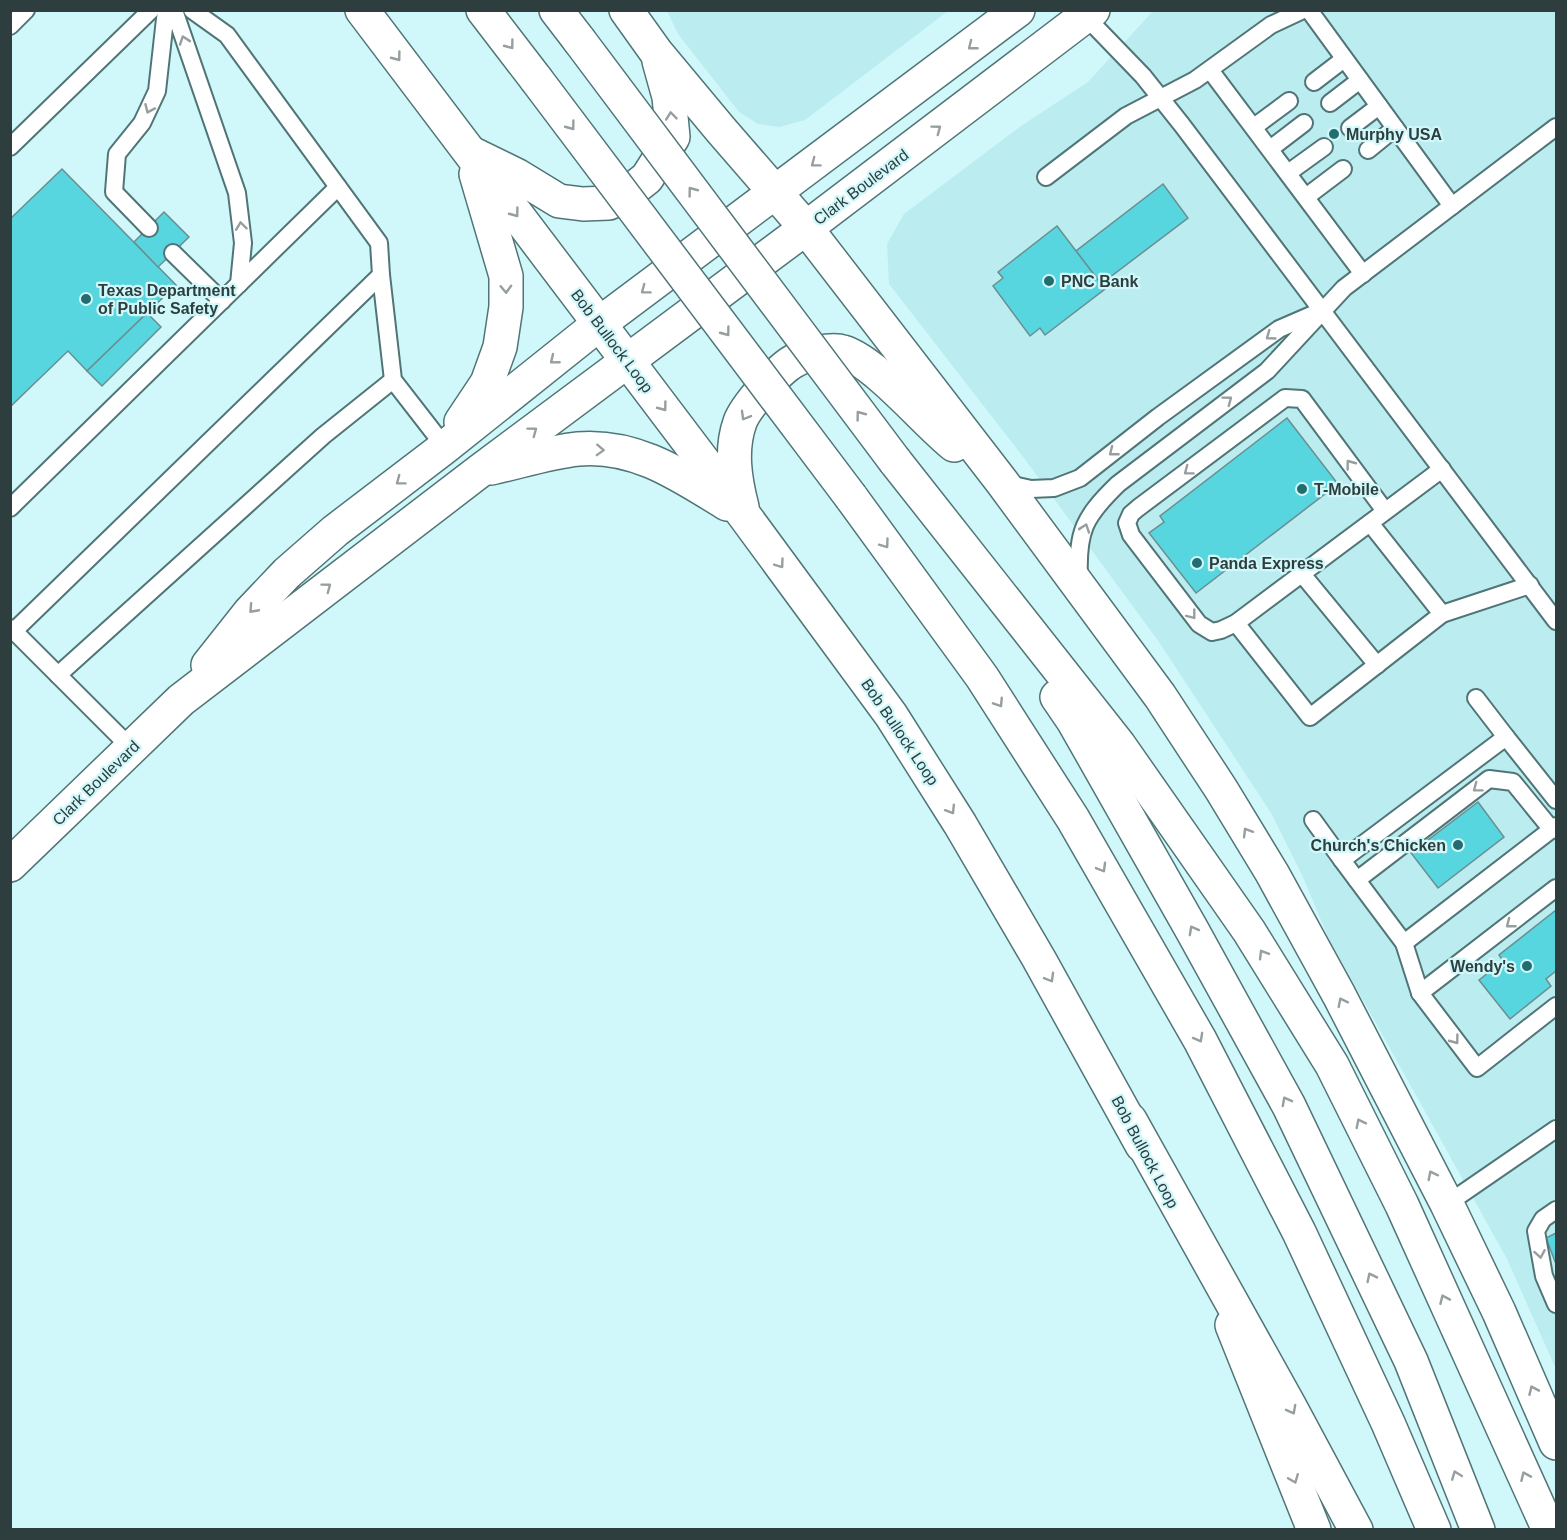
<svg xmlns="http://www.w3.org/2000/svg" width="1567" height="1540" font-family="Arial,sans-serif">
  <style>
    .built { fill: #bbecef }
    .building { fill: #57d6df; stroke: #6a8e91; stroke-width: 1.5 }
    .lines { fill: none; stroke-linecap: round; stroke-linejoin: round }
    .lane-casing { stroke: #517577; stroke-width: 20 }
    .secondary-casing { stroke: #517577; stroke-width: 36 }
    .highway-casing { stroke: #517577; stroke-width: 36 }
    .lane { stroke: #fff; stroke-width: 16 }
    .secondary { stroke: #fff; stroke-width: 33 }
    .highway { stroke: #fff; stroke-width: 33 }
    .highway-bridge-casing { stroke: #517577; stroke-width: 36; stroke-linecap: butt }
    .highway-bridge { stroke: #fff; stroke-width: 33 }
    .oneway { stroke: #969e9f }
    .poi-dot { fill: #226d72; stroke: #d0f8fa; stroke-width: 2 }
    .labels { text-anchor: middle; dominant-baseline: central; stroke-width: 4.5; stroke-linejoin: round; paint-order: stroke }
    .poi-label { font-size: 16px; font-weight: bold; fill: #2e3e3f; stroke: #d0f8fa; text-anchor: start }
    .street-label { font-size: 16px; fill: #2e3e3f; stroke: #d0f8fa }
  </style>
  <rect width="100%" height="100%" fill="#d0f8fa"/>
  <g class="built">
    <polygon points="667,11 948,11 805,120 779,127 758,124 739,112 678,34"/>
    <polygon points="1153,11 1556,11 1556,1369 1507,1259 1328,937 1303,877 1271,813 1159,642 1024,458 889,284 887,244 904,214 1021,126 1088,82"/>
  </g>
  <g class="building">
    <polygon points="62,169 176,285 87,371 68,351 10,407 10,219"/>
    <polygon points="1163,184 1188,218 1101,284 1076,251"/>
    <polygon points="164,212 189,237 158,267 134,242"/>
    <polygon points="1057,226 1105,289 1045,335 1040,328 1030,336 993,286 1003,278 998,272"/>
    <polygon points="147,313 161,327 102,386 87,371"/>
    <polygon points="1287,418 1338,484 1196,593 1149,533 1164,522 1160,516"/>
    <polygon points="1478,802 1504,837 1438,888 1411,853"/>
    <polygon points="1556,910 1556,971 1546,979 1551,986 1510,1019 1479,980 1503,961 1499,955"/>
    <polygon points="1556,1233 1556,1264 1546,1238"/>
  </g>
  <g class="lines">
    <defs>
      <g id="lane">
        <polyline points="174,10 237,193 243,243 239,284"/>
        <polyline points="1309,10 1452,206"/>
        <polyline points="1086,17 1143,76 1182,125 1556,621"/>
        <polyline points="10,26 26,10"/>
        <polyline points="1210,70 1363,274"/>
        <polyline points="1314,82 1344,59"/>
        <polyline points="1330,103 1360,80"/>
        <polyline points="1254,127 1289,101"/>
        <polyline points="1350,128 1379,106"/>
        <polyline points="10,147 151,10"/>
        <polyline points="1270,149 1304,123"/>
        <polyline points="1368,150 1395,128"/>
        <polyline points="1288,173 1324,147"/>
        <polyline points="1046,177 1126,116 1195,80 1271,25 1303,10"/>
        <polyline points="1306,197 1343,169"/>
        <polyline points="149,228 114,192 117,154 142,123 157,91 166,10"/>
        <polyline points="173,253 222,301"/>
        <polyline points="381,275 393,380 445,447"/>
        <polyline points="1004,483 1031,489 1054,488 1080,478 1158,417 1279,329 1316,313"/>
        <polyline points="10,508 338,187"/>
        <polyline points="1385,511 1302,399 1285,398 1138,508 1131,514 1127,523 1131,535 1199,624 1212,632 1221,630 1236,623 1442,469"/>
        <polyline points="1302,574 1377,665"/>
        <path d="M 1079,578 C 1077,531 1084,517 1118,484 L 1267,371 L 1344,288 L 1556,127"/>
        <polyline points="1442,614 1530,585"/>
        <polyline points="1236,623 1310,717 1442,614 1370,523"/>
        <polyline points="10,628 14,631 381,275 379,243 227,35 192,10"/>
        <polyline points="14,631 131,748"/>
        <polyline points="58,675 323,436 393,380"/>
        <polyline points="1476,698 1506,737"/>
        <polyline points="1556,800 1506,737 1342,860 1404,943 1420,993 1477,1068 1556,1006"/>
        <polyline points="1313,820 1342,860"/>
        <polyline points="1357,880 1489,779 1513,782 1552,830"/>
        <polyline points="1404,943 1556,826"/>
        <polyline points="1420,993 1556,888"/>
        <polyline points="1447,1204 1556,1129"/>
        <polyline points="1556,1210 1543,1219 1536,1231 1544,1276 1556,1304"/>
      </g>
      <g id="secondary">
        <polyline points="362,10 744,515 891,715 960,824 1039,959 1142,1145"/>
        <polyline points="626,10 656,52 721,130 806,228 1002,482 1160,696 1221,789 1272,873 1339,995 1447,1204 1499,1312 1556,1443"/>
        <polyline points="473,154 518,176 559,201 583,204 609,203 628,193 647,178 673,137 669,97 659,61"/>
        <polyline points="461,422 487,383 500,347 506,307 506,276 476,174"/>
        <path d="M 491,468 C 519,462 549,452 578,449 C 636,444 680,475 727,504"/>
        <path d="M 742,507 C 735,480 730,450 740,422 C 746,406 779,369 794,361 C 804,355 831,348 843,352 C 876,362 925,422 954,445"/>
        <polyline points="208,665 250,612 287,573 335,531 445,447 599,324 1018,10"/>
        <polyline points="10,865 181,700 481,470 806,228 1093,10"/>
        <polyline points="1232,1325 1314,1530"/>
      </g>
      <g id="highway">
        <polyline points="483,10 536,79"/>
        <polyline points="556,10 579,40"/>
        <polyline points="895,461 1119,745 1249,931 1332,1065 1402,1205 1549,1530"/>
        <polyline points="851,497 982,677 1073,819 1200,1040 1299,1232 1388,1423 1434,1530"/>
        <polyline points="1057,697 1074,722 1192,930 1289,1106 1411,1361 1478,1530"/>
        <polyline points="1130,1120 1289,1405 1356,1530"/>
      </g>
    </defs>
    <use href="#lane" class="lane-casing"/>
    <use href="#secondary" class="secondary-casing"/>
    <use href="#highway" class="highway-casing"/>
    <use href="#lane" class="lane"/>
    <use href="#secondary" class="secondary"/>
    <use href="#highway" class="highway"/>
    <defs>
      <g id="highway-bridge">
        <polyline points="579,40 895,461"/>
        <polyline points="536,79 851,497"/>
      </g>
    </defs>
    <use href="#highway-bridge" class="highway-bridge-casing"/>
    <use href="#highway-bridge" class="highway-bridge"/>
  </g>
  <defs><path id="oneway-chevron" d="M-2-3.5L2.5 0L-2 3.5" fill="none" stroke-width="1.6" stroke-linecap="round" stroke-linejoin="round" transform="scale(1.5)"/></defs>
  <g class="oneway">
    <use href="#oneway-chevron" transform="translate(184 40) rotate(-109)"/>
    <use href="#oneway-chevron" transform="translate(510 45) rotate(53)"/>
    <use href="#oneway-chevron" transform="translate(972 46) rotate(142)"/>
    <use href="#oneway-chevron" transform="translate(397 57) rotate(53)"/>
    <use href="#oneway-chevron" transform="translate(149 109) rotate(114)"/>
    <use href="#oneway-chevron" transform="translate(671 116) rotate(-96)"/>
    <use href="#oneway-chevron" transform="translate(571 126) rotate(53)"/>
    <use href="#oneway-chevron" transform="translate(937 129) rotate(-37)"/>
    <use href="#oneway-chevron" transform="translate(815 163) rotate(143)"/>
    <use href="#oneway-chevron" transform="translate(692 191) rotate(-127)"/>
    <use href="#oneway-chevron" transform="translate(515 213) rotate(53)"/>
    <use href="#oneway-chevron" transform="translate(241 226) rotate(-97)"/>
    <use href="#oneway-chevron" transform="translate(506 289) rotate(88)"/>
    <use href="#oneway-chevron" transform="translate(645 290) rotate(143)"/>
    <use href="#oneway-chevron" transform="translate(726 332) rotate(53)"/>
    <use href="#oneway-chevron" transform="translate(1270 336) rotate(144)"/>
    <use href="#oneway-chevron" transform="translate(554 360) rotate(141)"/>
    <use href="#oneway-chevron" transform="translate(1228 400) rotate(-37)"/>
    <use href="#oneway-chevron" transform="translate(663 407) rotate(53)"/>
    <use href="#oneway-chevron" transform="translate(860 415) rotate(-127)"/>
    <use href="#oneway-chevron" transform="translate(745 416) rotate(120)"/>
    <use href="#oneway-chevron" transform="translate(533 431) rotate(-37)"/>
    <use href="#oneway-chevron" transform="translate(600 450) rotate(2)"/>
    <use href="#oneway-chevron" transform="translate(1113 452) rotate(142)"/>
    <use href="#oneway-chevron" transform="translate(1350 464) rotate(-127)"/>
    <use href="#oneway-chevron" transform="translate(1188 471) rotate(143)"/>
    <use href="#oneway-chevron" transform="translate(400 481) rotate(143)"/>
    <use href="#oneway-chevron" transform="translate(1085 528) rotate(-71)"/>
    <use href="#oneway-chevron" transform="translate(885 544) rotate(54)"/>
    <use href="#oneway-chevron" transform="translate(780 564) rotate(54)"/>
    <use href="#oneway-chevron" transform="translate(327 587) rotate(-37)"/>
    <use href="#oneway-chevron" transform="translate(253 609) rotate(132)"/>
    <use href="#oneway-chevron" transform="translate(1192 615) rotate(52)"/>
    <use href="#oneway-chevron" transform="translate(999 703) rotate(57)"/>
    <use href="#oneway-chevron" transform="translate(1477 788) rotate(143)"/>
    <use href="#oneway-chevron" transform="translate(951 810) rotate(58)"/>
    <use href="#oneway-chevron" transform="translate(1247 832) rotate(-121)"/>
    <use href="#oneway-chevron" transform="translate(1102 868) rotate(60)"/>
    <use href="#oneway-chevron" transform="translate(1510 924) rotate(142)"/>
    <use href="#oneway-chevron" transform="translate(1193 930) rotate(-119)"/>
    <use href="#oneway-chevron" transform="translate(1263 954) rotate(-121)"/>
    <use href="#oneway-chevron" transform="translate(1050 978) rotate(60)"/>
    <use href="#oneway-chevron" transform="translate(1342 1002) rotate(-117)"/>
    <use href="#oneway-chevron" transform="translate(1199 1038) rotate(61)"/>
    <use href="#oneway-chevron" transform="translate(1455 1040) rotate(53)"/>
    <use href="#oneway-chevron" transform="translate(1286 1101) rotate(-118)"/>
    <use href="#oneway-chevron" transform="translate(1360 1123) rotate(-117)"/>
    <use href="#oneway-chevron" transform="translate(1432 1175) rotate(-117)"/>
    <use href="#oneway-chevron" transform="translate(1540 1254) rotate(80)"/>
    <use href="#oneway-chevron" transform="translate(1371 1277) rotate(-116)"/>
    <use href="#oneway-chevron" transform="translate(1444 1299) rotate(-114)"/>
    <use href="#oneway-chevron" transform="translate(1533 1390) rotate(-114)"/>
    <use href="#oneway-chevron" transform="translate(1292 1410) rotate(62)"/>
    <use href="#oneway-chevron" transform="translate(1456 1475) rotate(-111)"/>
    <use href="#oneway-chevron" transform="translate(1525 1476) rotate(-114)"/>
    <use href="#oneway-chevron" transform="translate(1294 1479) rotate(68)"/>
  </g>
  <g class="poi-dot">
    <circle cx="1334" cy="134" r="6"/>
    <circle cx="1049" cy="281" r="6"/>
    <circle cx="86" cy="299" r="6"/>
    <circle cx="1302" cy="489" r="6"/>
    <circle cx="1197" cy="563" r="6"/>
    <circle cx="1458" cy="845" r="6"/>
    <circle cx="1527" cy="966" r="6"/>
  </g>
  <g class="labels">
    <g class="poi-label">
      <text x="1346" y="134">Murphy USA</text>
      <text x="1061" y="281">PNC Bank</text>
      <text x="98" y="290">Texas Department<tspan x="98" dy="18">of Public Safety</tspan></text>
      <text x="1314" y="489">T-Mobile</text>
      <text x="1209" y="563">Panda Express</text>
      <text x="1446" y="845" text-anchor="end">Church's Chicken</text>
      <text x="1515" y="966" text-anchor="end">Wendy's</text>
    </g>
    <g class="street-label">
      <text transform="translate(861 187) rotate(-37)">Clark Boulevard</text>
      <text transform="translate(612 341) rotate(53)">Bob Bullock Loop</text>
      <text transform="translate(900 732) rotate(56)">Bob Bullock Loop</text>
      <text transform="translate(96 783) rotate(-44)">Clark Boulevard</text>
      <text transform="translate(1145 1152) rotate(62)">Bob Bullock Loop</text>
    </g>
  </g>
  <rect width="1567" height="1540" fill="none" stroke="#2e3e3f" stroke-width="24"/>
</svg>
